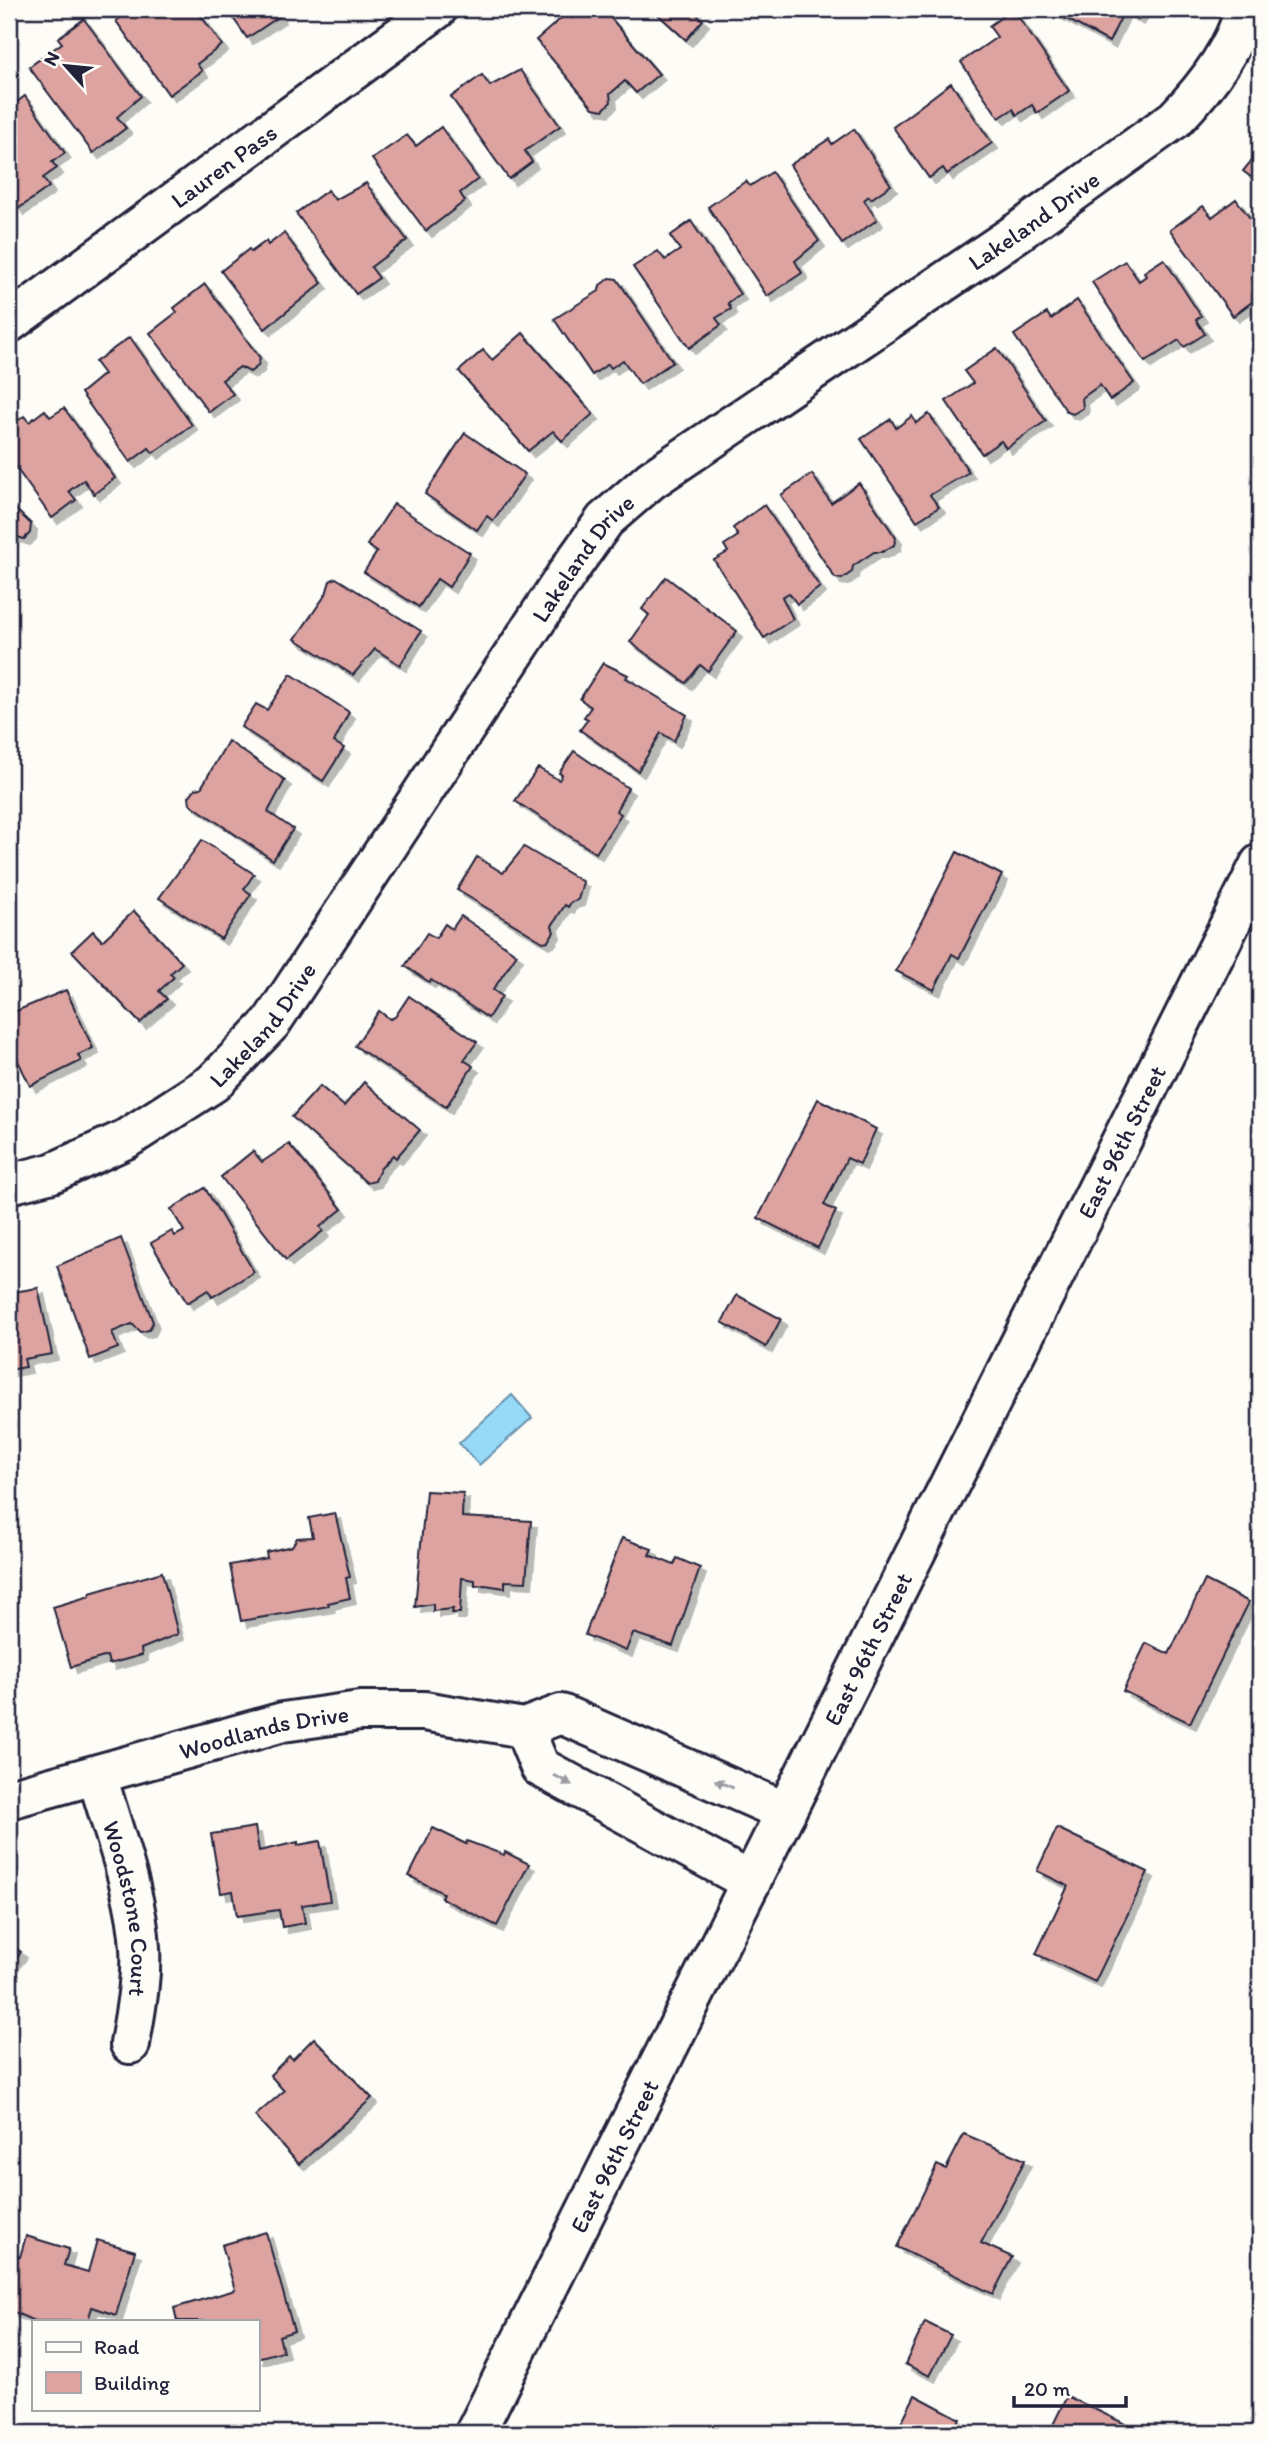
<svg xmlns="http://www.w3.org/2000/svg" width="1269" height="2442" font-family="Itim,sans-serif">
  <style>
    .water { fill: #96daf8; stroke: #6890ac; stroke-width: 2 }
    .building { fill: #dda3a1; stroke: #22223b; stroke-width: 2; filter: url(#shadow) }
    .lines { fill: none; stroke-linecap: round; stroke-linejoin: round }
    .minor-casing { stroke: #22223b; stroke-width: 44 }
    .major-casing { stroke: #22223b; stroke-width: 44 }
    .minor { stroke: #fdfcf7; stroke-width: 38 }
    .major { stroke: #fdfcf7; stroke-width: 38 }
    .oneway { fill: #9a9aa2 }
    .labels { text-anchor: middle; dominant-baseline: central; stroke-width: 5; stroke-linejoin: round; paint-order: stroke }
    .street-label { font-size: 24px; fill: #22223b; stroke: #fdfcf7 }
  </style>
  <defs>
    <filter id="shadow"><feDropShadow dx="6" dy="6" stdDeviation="0" flood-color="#0004"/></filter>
  </defs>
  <rect width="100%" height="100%" fill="#fdfcf7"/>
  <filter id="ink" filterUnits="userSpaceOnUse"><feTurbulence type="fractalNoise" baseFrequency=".0143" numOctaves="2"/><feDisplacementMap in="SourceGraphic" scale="14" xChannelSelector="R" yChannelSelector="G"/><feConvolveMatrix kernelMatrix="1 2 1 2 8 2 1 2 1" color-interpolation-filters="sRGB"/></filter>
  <g filter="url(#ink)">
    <polygon class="water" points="512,1395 532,1418 479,1465 459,1443"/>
    <g class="building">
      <polygon points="133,9 196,9 222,45 197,64 202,71 169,95 116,21"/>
      <polygon points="227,9 275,9 280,16 247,38"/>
      <polygon points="583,9 603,9 659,74 636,93 625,81 610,94 611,102 603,110 593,108 536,40 567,13 571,18"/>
      <polygon points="652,9 695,9 693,11 703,20 686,40"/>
      <polygon points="1013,9 1069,91 1037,113 1032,105 1017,115 1013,109 999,118 961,62 997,37 989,26"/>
      <polygon points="1053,9 1143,9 1138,19 1124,11 1109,42 1052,11"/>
      <polygon points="84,19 141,96 117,117 126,128 93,153 29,67 62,43 58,38"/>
      <polygon points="520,70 560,126 525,151 532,162 509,179 451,97 482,75 490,86"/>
      <polygon points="951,83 992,143 947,174 943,168 929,178 893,127"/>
      <polygon points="25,96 65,153 52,162 57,168 43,178 49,187 18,209 9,197 9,108"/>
      <polygon points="441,127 478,179 460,193 465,201 426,231 372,159 407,135 416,146"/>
      <polygon points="854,129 891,185 871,199 869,196 864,200 877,220 842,244 790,165 829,139 832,144"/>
      <polygon points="1260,150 1260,184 1243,171"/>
      <polygon points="772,172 819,241 795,261 802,273 767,296 708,207 746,181 750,186"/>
      <polygon points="366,183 407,240 371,267 379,278 356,294 296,213 328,190 335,200"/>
      <polygon points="1236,199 1260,232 1260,296 1233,316 1170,230 1203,206 1212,217"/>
      <polygon points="691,221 740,294 728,303 731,309 716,318 721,325 689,348 633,267 658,251 665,260 680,250 670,236"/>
      <polygon points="284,233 322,283 265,329 221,271 249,249 251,252 266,241 268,245"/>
      <polygon points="1164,259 1201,316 1196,320 1205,334 1184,347 1179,340 1145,362 1092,282 1125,261 1139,281 1146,276 1144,272"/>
      <polygon points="610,278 617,279 673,362 640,384 623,360 611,368 608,364 592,375 554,319 599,291 600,285"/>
      <polygon points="205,284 260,358 258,366 250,372 240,367 222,380 233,394 209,412 150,333 177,312 174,308"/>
      <polygon points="1077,300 1134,383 1110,400 1100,385 1082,398 1083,408 1073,414 1067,412 1014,335 1047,313 1051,319"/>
      <polygon points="523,333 593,414 562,441 553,431 528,451 459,371 483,350 492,360"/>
      <polygon points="130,337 192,425 153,453 149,448 130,462 81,393 104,374 95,362"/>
      <polygon points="997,348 1046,421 1006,448 1001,441 982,454 946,401 973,383 964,371"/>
      <polygon points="64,408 115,478 94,494 84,480 69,491 76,500 52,518 9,458 9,427 24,416 29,422 45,410 50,417"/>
      <polygon points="929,414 969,472 930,495 939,507 917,521 861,439 891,419 896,428 912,416 916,423"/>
      <polygon points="465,433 525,474 493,521 487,516 477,530 425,494"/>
      <polygon points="812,474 831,503 859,483 896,538 894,545 882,552 874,552 853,566 852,572 842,579 835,578 781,495"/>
      <polygon points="9,503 31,524 30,533 24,539 14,536 9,542"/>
      <polygon points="394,504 470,553 449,587 437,579 419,607 364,572 377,552 367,545"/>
      <polygon points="764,505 820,587 797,604 789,593 782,597 793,619 764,638 714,560 728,552 724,545 738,536 733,528"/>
      <polygon points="666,577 737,631 708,671 700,665 686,683 630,642 649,615 642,609"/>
      <polygon points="336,578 421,631 400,665 375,649 353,675 295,639 326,594 330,581"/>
      <polygon points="603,663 628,675 626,678 687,715 674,741 661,733 638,771 580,730 588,719 584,717 591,707 580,699"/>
      <polygon points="291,674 349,712 334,742 344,748 323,781 241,727 256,704 267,710"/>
      <polygon points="228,741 285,780 268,812 293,829 273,860 190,804 189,797 195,789 201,788"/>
      <polygon points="574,751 628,788 616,811 621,814 596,853 515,801 538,768 559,780 562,775 559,773"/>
      <polygon points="202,840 254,874 244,889 251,894 221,939 159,898"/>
      <polygon points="524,847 583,882 578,900 571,902 568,907 565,905 552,926 554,932 548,941 543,942 457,890 477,857 503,873"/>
      <polygon points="957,852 1002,875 959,958 952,954 934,990 896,971"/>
      <polygon points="134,911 182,963 170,974 174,977 159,991 167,999 140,1023 72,951 93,931 102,941"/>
      <polygon points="461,916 517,954 493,990 502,996 488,1018 431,980 429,982 405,966 427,933 436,938 445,924 452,929"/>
      <polygon points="66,990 93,1048 78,1055 81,1061 30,1086 9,1042 9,1014"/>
      <polygon points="409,996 477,1042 464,1060 473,1066 446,1107 355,1046 379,1011 390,1019 395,1017"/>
      <polygon points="364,1082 420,1130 396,1158 393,1155 380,1169 375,1181 367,1183 292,1117 320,1086 344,1106"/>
      <polygon points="818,1099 876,1129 860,1164 847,1158 824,1205 836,1211 818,1248 758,1218"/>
      <polygon points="289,1144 342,1209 320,1227 323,1231 286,1260 221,1177 253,1151 262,1162"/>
      <polygon points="205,1188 254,1272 212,1297 208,1290 187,1303 151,1243 172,1231 175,1236 184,1231 171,1209"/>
      <polygon points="121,1238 153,1322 149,1330 141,1332 132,1324 112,1332 118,1348 90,1359 57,1266"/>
      <polygon points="38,1288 52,1354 24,1359 26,1367 9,1370 9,1297 14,1297 13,1292"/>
      <polygon points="737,1295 781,1319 766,1347 722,1322"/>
      <polygon points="426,1491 463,1493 462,1517 531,1521 526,1582 505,1581 505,1588 485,1585 475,1586 475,1580 462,1578 460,1613 452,1613 453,1609 433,1611 433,1604 415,1607"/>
      <polygon points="335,1513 350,1577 346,1578 350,1598 328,1603 329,1606 241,1621 230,1565 267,1558 266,1552 292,1546 297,1538 313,1537 309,1518"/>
      <polygon points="622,1538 652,1549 649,1555 674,1565 677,1558 700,1568 673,1646 633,1633 626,1651 585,1635"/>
      <polygon points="162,1572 178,1634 141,1649 142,1655 109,1664 107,1656 71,1667 53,1607 90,1596 90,1593"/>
      <polygon points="1205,1580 1249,1602 1190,1723 1123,1691 1146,1643 1169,1654"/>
      <polygon points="255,1827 259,1851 298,1842 298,1845 320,1841 330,1901 302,1905 305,1923 282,1927 279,1910 237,1916 233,1891 221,1893 211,1834"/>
      <polygon points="433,1828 466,1844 467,1841 504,1855 505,1852 529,1864 497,1926 441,1898 443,1893 409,1876"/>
      <polygon points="1057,1828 1148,1872 1095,1982 1036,1954 1068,1886 1037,1871"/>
      <polygon points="9,1943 21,1952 9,1967"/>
      <polygon points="314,2038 372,2098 299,2164 255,2116 284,2091 270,2075 289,2056 293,2059"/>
      <polygon points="964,2134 1025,2160 981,2243 1012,2257 993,2294 897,2247 937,2165 946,2169"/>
      <polygon points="266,2232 294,2331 279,2336 283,2351 257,2358 257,2321 177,2321 174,2308 235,2290 222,2245"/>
      <polygon points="26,2236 69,2249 64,2265 88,2272 97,2240 135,2251 116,2315 92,2307 88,2321 34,2321 9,2310 9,2274 14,2255 20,2257"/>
      <polygon points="925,2322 951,2335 930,2376 905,2364"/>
      <polygon points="915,2395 960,2419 953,2433 896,2433"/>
      <polygon points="1067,2396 1138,2430 1137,2433 1049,2433"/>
    </g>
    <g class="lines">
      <defs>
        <g id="minor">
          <path id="s1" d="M 9,323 L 437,9"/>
          <path id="s2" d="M 9,1184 L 52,1173 L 126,1139 L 213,1083 L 271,1023 L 572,566 L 605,520 L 651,480 L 1018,232 L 1175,119 C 1205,88 1234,51 1245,9"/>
          <polyline points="524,1728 540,1767 751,1882"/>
          <path id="s3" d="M 97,1775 C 112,1829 137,1892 140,1948 C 142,1980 135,2013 130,2044"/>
          <path id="s4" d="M 9,1799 L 283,1722 L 360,1711 L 424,1711 L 524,1728 L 561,1714 L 786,1812"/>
        </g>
        <g id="major">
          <path id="s5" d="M 475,2433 L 1260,864"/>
        </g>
      </defs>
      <use href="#minor" class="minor-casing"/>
      <use href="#major" class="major-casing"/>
      <use href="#minor" class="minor"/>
      <use href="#major" class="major"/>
    </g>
    <defs><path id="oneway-solid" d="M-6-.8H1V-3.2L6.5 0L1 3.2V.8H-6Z" transform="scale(1.75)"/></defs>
    <g class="oneway">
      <use href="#oneway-solid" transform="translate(563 1780) rotate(29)"/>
      <use href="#oneway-solid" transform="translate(724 1784) rotate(-157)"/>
    </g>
  </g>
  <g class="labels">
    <g class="street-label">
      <text stroke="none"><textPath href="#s1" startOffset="266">Lauren Pass</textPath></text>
      <text stroke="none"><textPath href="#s2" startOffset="1440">Lakeland Drive</textPath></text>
      <text stroke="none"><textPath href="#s2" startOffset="873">Lakeland Drive</textPath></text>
      <text stroke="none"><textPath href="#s2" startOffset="306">Lakeland Drive</textPath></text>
      <text stroke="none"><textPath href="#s5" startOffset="1444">East 96th Street</textPath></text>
      <text stroke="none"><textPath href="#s5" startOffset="877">East 96th Street</textPath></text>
      <text stroke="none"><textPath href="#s4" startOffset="264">Woodlands Drive</textPath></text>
      <text stroke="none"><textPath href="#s3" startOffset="138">Woodstone Court</textPath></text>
      <text stroke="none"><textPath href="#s5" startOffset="310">East 96th Street</textPath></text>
    </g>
  </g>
  <rect width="1269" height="2442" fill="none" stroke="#fdfcf7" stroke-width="35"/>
  <rect x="18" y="18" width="1234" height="2407" fill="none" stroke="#22223b" stroke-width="2.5" filter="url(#ink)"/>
  <rect x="32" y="2320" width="228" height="91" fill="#fdfcf7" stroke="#a5a5ac" stroke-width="2"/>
  <rect x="46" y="2342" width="35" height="10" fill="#fdfcf7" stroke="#a5a5ac" stroke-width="2"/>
  <text x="94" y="2354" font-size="21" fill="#22223b">Road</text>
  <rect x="46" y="2372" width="35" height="21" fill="#dda3a1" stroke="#a5a5ac" stroke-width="2"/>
  <text x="94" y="2390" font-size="21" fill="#22223b">Building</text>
  <g transform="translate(66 66) rotate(297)" stroke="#fdfcf7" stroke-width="5" paint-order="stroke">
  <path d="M0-5L12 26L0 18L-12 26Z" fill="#22223b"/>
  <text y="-10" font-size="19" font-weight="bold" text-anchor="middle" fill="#22223b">N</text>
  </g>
  <path d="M1014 2396v10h112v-10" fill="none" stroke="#22223b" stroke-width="3.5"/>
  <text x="1024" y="2396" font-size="21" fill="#22223b" stroke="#fdfcf7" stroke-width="5" paint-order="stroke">20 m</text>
</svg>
